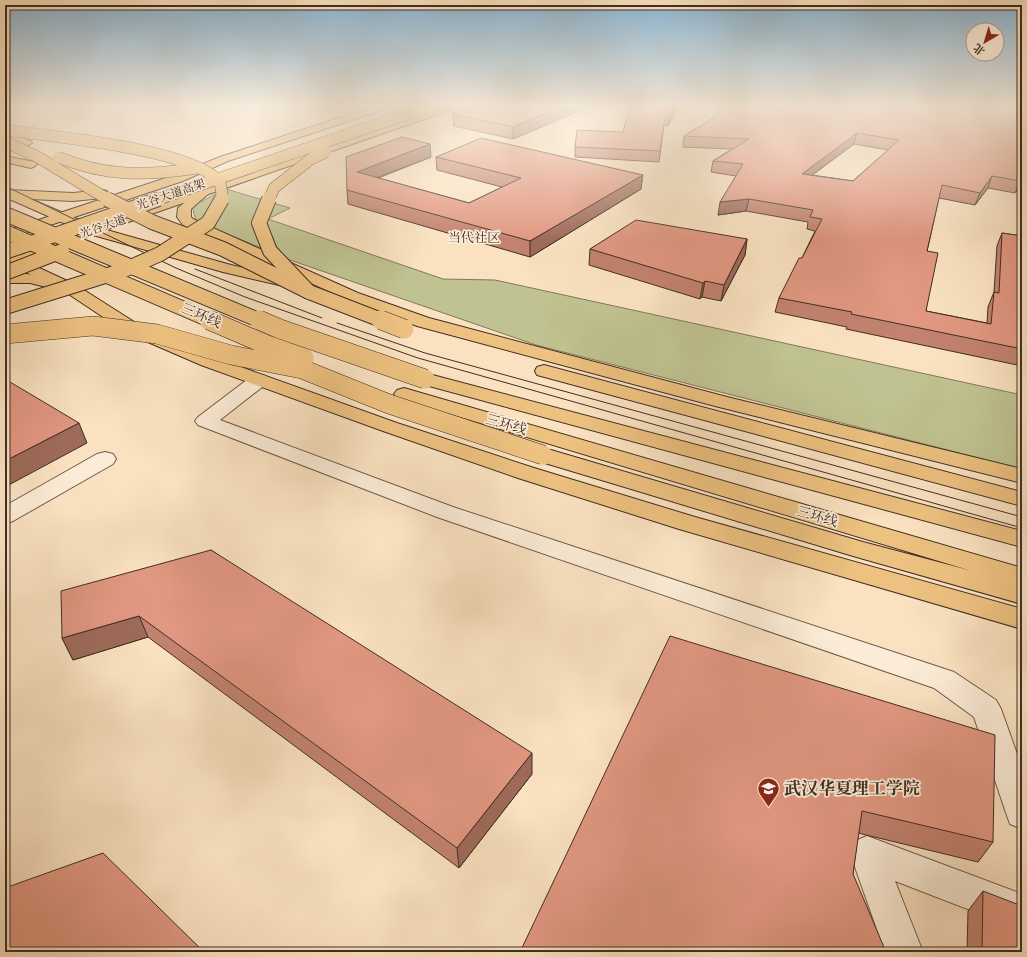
<svg xmlns="http://www.w3.org/2000/svg" width="1027" height="957" font-family="'IM FELL English','Noto Serif SC',serif">
  <style>
    .green { fill: #c0c391; stroke: #80785a }
    .lines { fill: none; stroke-linecap: round; stroke-linejoin: round }
    .minor-casing { stroke: #6e5b4b; stroke-width: 2 }
    .major-casing { stroke: #402e24; stroke-width: 2 }
    .highway-casing { stroke: #402e24; stroke-width: 2 }
    .minor { fill: #fcecd7; fill-rule: evenodd }
    .major { fill: #edc180; fill-rule: evenodd }
    .highway { fill: #edc180; fill-rule: evenodd }
    .tram { stroke: #402e24; stroke-width: 1 }
    .highway-bridge-far2-casing { stroke: #402e24; stroke-width: 12; stroke-linecap: butt }
    .highway-bridge-far1-casing { stroke: #402e24; stroke-width: 16; stroke-linecap: butt }
    .highway-bridge-casing { stroke: #402e24; stroke-width: 20; stroke-linecap: butt }
    .highway-bridge-far2 { stroke: #edc180; stroke-width: 11 }
    .highway-bridge-far1 { stroke: #edc180; stroke-width: 14 }
    .highway-bridge { stroke: #edc180; stroke-width: 19 }
    .wall { fill: #c2826f; stroke: #402e24; fill-rule: evenodd }
    .shaded-wall { fill: #9e6a5a; stroke: #402e24 }
    .building { fill: #e19781; stroke: #402e24; fill-rule: evenodd }
    .labels { text-anchor: middle; dominant-baseline: central; stroke-width: 3.5; stroke-linejoin: round; paint-order: stroke }
    .far-street-label { font-size: 12px; fill: #402e24; stroke: #fcecd7 }
    .far-quarter-label { font-size: 13px; fill: #402e24; stroke: #fcecd7 }
    .street-label { font-size: 14px; fill: #402e24; stroke: #fcecd7 }
    .near-poi-label { font-size: 17px; font-weight: bold; fill: #402e24; stroke: #fcecd7; text-anchor: start }
  </style>
  <rect width="100%" height="100%" fill="#fae2c1"/>
  <filter id="stains"><feTurbulence type="fractalNoise" baseFrequency=".005" numOctaves="4"/><feColorMatrix values="0 0 0 0 .2 0 0 0 0 .09 0 0 0 0 .02 0 0 0 .5 -.17"/></filter>
  <radialGradient id="worn" r=".72"><stop offset=".6" stop-color="#630" stop-opacity="0"/><stop offset="1" stop-color="#630" stop-opacity=".3"/></radialGradient>
  <polygon class="green" points="226,189 290,208 268,219 443,279 495,280 1022,395 1022,469 536,345 290,260 196,221 192,206"/>
  <g class="lines">
    <defs>
      <g id="minor">
        <polygon points="259,374 266,376 268,380 266,384 220,420 453,507 954,672 996,700 1001,709 1022,768 1022,829 1010,824 1006,813 974,717 934,688 437,517 198,425 195,421 198,417 252,376"/>
        <polygon points="105,452 113,454 116,459 113,464 13,521 5,524 5,506 97,454"/>
        <polygon points="867,836 1022,894 1022,930 895,881 923,952 885,952 850,853 855,841"/>
      </g>
      <g id="major">
        <polygon points="372,107 387,107 385,109 228,161 183,181 5,240 5,231 175,175 220,157"/>
        <polygon points="440,107 455,107 453,109 5,265 5,256"/>
        <polygon points="8,190 73,193 103,190 107,191 109,194 107,197 103,198 73,201 8,198 5,197 5,191"/>
        <path d="M 5,273 C 29,272 53,279 76,285 L 78,288 L 76,291 L 70,293 L 30,283 L 5,283 Z"/>
      </g>
      <g id="highway">
        <polygon points="5,132 31,141 32,143 27,146 5,139"/>
        <polygon points="5,156 35,162 37,164 35,166 31,168 5,162"/>
        <polygon points="5,188 96,227 231,265 298,280 300,283 298,286 292,288 223,272 86,233 5,197"/>
        <polygon points="203,189 207,190 209,193 191,209 191,217 193,219 358,293 429,318 727,397 1022,469 1022,483 715,406 417,326 346,299 183,225 177,217 178,208 199,190"/>
        <polygon points="5,252 76,285 139,325 213,357 397,423 534,468 695,517 1022,609 1022,629 679,529 518,478 383,431 201,365 127,333 64,291 5,262"/>
        <polygon points="544,365 1022,492 1022,506 537,375 535,371 537,367"/>
        <polygon points="425,373 1022,531 1022,547 418,383 416,379 418,375"/>
        <polygon points="404,388 1022,568 1022,604 853,556 535,460 532,455 535,450 543,449 551,450 863,542 972,571 397,398 394,394 397,390"/>
      </g>
    </defs>
    <use href="#minor" class="minor-casing"/>
    <use href="#major" class="major-casing"/>
    <use href="#highway" class="highway-casing"/>
    <use href="#minor" class="minor"/>
    <use href="#major" class="major"/>
    <use href="#highway" class="highway"/>
    <g class="tram">
      <polyline points="5,186 176,268 245,297 418,358 1022,528"/>
      <polyline points="195,269 322,318"/>
      <polyline points="337,323 425,353 1022,517"/>
    </g>
    <defs>
      <g id="highway-bridge-far2">
        <path d="M 5,130 C 53,137 186,148 218,180 C 222,185 222,194 222,200"/>
        <polyline points="5,142 36,156 109,200"/>
        <path d="M 58,157 C 106,177 146,176 197,168"/>
        <polyline points="156,200 428,107"/>
        <polyline points="269,200 274,188 311,159 326,152"/>
      </g>
      <g id="highway-bridge-far1">
        <polyline points="107,199 152,222 223,249 309,292"/>
        <polyline points="269,199 259,223 270,251 309,292 384,321"/>
        <polyline points="5,214 261,321"/>
        <polyline points="5,232 212,321"/>
        <polyline points="5,252 159,199"/>
        <polyline points="5,273 62,251"/>
        <polyline points="5,307 124,270 160,254 208,223 222,199"/>
      </g>
      <g id="highway-bridge">
        <polyline points="209,320 267,345 304,358"/>
        <polyline points="259,320 280,329 425,379"/>
        <polyline points="381,320 404,329"/>
        <polyline points="5,334 93,326 157,334 231,355 302,369 389,404 543,455"/>
      </g>
    </defs>
    <use href="#highway-bridge-far2" class="highway-bridge-far2-casing"/>
    <use href="#highway-bridge-far1" class="highway-bridge-far1-casing"/>
    <use href="#highway-bridge" class="highway-bridge-casing"/>
    <use href="#highway-bridge-far2" class="highway-bridge-far2"/>
    <use href="#highway-bridge-far1" class="highway-bridge-far1"/>
    <use href="#highway-bridge" class="highway-bridge"/>
  </g>
  <g class="wall">
    <polygon points="588,107 513,139 454,126 453,114"/>
    <polygon points="631,107 678,107 668,126 664,125 659,162 575,157 575,147 623,132"/>
    <path d="M 1022,107 L 1022,183 L 1015,193 L 988,188 L 975,205 L 939,198 L 927,251 L 926,311 L 987,323 L 988,307 L 994,292 L 997,246 L 1002,233 L 1022,236 L 1022,366 L 846,329 L 847,327 L 775,312 L 779,298 L 802,258 L 815,231 L 807,229 L 808,222 L 746,211 L 718,215 L 736,176 L 711,172 L 713,161 L 732,149 L 683,147 L 684,136 L 715,117 ZM 854,144 L 888,150 L 853,181 L 812,175 Z"/>
    <polygon points="431,157 378,178 469,203 502,187 437,170 436,157 641,189 530,257 348,204 347,190"/>
    <polygon points="747,239 745,255 721,301 702,297 700,299 589,265 590,249"/>
    <polygon points="211,550 532,774 459,868 148,637 73,660 62,638"/>
    <polygon points="670,636 993,842 978,862 858,833 853,874"/>
    <polygon points="983,891 1022,952 967,952 968,911"/>
  </g>
  <g class="shaded-wall">
    <polygon points="560,107 588,107 513,139 513,127"/>
    <polygon points="674,107 678,107 668,126 669,117"/>
    <polygon points="857,133 854,144 799,185 802,174"/>
    <polygon points="430,144 431,157 358,185 357,172"/>
    <polygon points="643,175 641,189 530,257 530,241"/>
    <polygon points="992,176 988,188 975,205 980,193"/>
    <polygon points="1022,178 1022,183 1015,193 1020,181"/>
    <polygon points="749,199 746,211 718,215 720,202"/>
    <polygon points="747,239 745,255 721,301 724,285"/>
    <polygon points="705,281 702,297 700,299 703,283"/>
    <polygon points="79,423 87,443 5,487 5,461"/>
    <polygon points="139,616 148,637 73,660 62,638"/>
    <polygon points="532,753 532,774 459,868 457,848"/>
  </g>
  <g class="building">
    <polygon points="471,107 560,107 513,127 453,114"/>
    <polygon points="631,107 674,107 669,117 665,116 660,151 575,147 577,130 623,132 629,109"/>
    <path d="M 720,107 L 1022,107 L 1022,178 L 1020,181 L 992,176 L 980,193 L 942,185 L 927,251 L 938,253 L 926,311 L 991,324 L 994,292 L 999,293 L 1002,233 L 1022,236 L 1022,349 L 851,314 L 852,312 L 779,298 L 799,258 L 802,258 L 822,219 L 810,217 L 813,210 L 749,199 L 720,202 L 743,164 L 713,161 L 749,139 L 684,136 L 715,117 ZM 857,133 L 899,140 L 853,181 L 802,174 Z"/>
    <polygon points="402,137 430,144 357,172 469,203 521,178 436,157 481,138 643,175 530,241 347,190 346,157"/>
    <polygon points="636,220 747,239 724,285 705,281 703,283 590,249"/>
    <polygon points="5,379 79,423 5,461"/>
    <polygon points="211,550 532,753 457,848 139,616 62,638 61,591"/>
    <polygon points="670,636 995,735 993,842 862,811 853,874 886,952 520,952"/>
    <polygon points="103,853 204,952 5,952 5,888"/>
    <polygon points="983,891 1022,906 1022,952 982,952"/>
  </g>
  <linearGradient id="sky" x2="0" y2="1"><stop stop-color="#8bb7d6"/><stop offset="0.44" stop-color="#fdf2e3"/><stop offset="1" stop-color="#fdf2e3" stop-opacity="0"/></linearGradient>
  <rect width="1027" height="241" fill="url(#sky)"/>
  <defs>
    <symbol id="university-pin" viewBox="-11 -11 22 30"><path d="M0 17L-7.5 6A9.5 9.5 0 1 1 7.5 6Z" fill="#8f2418" stroke="#fcecd7"/><path d="M0-5L7-2L0 1L-7-2ZM-4 1L0 2.5L4 1V4Q0 6-4 4Z" fill="#fff"/></symbol>
  </defs>
  <g fill-rule="evenodd">
    <use href="#university-pin" x="756" y="776" width="25" height="34"/>
  </g>
  <g class="labels">
    <g class="far-street-label">
      <text transform="translate(171 195) rotate(-19)">光谷大道高架</text>
      <text transform="translate(103 227) rotate(-19)">光谷大道</text>
    </g>
    <g class="far-quarter-label">
      <text x="474" y="238">当代社区</text>
    </g>
    <g class="street-label">
      <text transform="translate(201 316) rotate(23)">三环线</text>
      <text transform="translate(506 425) rotate(16)">三环线</text>
      <text transform="translate(817 517) rotate(16)">三环线</text>
    </g>
    <g class="near-poi-label">
      <text x="784" y="789">武汉华夏理工学院</text>
    </g>
  </g>
  <rect width="1027" height="957" fill="none" stroke="#fae2c1" stroke-width="20"/>
  <rect x="6" y="6" width="1015" height="945" fill="none" stroke="#402e24" stroke-width="2"/>
  <rect x="10" y="10" width="1007" height="937" fill="none" stroke="#402e24"/>
  <g transform="translate(985 42) rotate(218)"><circle r="19" fill="#fcecd7" stroke="#b1a08f"/>
  <path d="M0-3L7 15L0 10L-7 15Z" fill="#8f2418"/>
  <text y="-6" font-size="11" font-weight="bold" text-anchor="middle" fill="#402e24">北</text>
  </g>
  <rect width="100%" height="100%" filter="url(#stains)"/>
  <rect width="100%" height="100%" fill="url(#worn)"/>
</svg>
